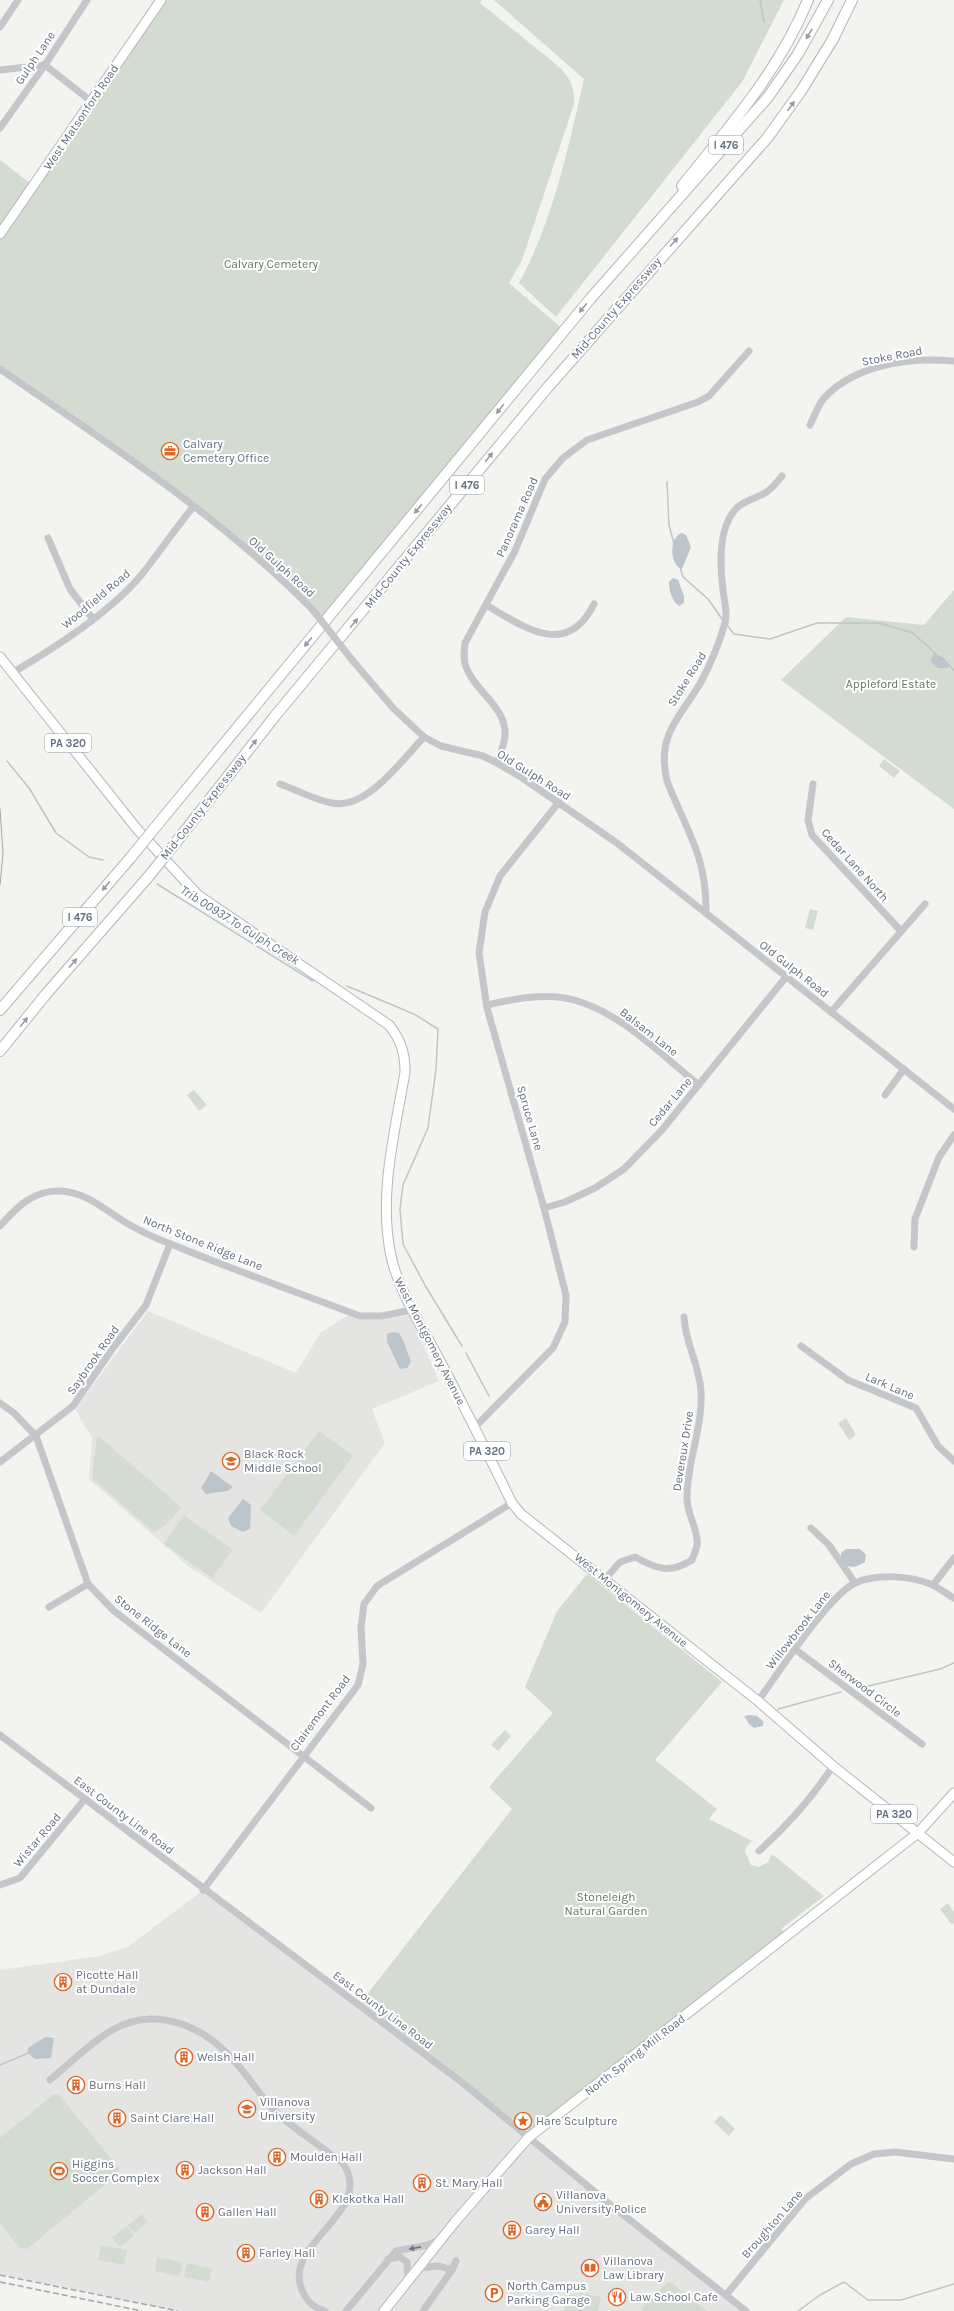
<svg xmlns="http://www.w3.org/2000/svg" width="954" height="2311" font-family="Karla,sans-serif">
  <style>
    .built { fill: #e4e5e3 }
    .green { fill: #d4dbd1 }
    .water { fill: #bcc5cb }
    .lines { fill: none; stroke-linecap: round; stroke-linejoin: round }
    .stream { stroke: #bcc5cb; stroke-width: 1.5 }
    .major-casing { stroke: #b5b7bb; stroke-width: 11 }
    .highway-casing { stroke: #b4b6ba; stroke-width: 12 }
    .minor { stroke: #c4c6ca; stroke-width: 7 }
    .major { stroke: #fff; stroke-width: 9 }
    .highway { stroke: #fff; stroke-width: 10 }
    .tram { stroke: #a2a6ac; stroke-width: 1 }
    .rail { stroke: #a2a6ac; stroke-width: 1.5; stroke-dasharray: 6 3; stroke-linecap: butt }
    .highway-bridge-casing { stroke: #b4b6ba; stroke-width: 12; stroke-linecap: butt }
    .minor-bridge { stroke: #c4c6ca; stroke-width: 7 }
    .highway-bridge { stroke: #fff; stroke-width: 10 }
    .oneway { fill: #929ba6 }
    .oneway2 { fill: #697484 }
    .labels { text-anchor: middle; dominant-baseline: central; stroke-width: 4; stroke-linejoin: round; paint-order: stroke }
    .shield { fill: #fff; stroke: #929ba6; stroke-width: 1 }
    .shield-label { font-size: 11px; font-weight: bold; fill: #647080 }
    .street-label { font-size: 12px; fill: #647080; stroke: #fff }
    .park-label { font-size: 12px; fill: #647762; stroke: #fff }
    .poi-label { font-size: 12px; fill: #647080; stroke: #fff; text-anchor: start }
    .water-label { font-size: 13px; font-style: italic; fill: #647885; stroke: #fff }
  </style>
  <rect width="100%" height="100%" fill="#f3f4f0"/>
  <g class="built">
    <polygon points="148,1311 296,1373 321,1332 349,1315 359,1319 380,1320 410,1315 439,1381 372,1409 385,1443 261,1613 188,1566 89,1479 92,1438 75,1409"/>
    <polygon points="203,1890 464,2084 746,2311 178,2311 0,2274 0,1970 100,1956 129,1946"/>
  </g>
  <g class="green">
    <path d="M 161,0 L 482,0 L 480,3 L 557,65 C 570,77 575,87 574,104 L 522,260 L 509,283 L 565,331 L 328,619 L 312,609 L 287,584 L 139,465 L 0,369 L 0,234 Z"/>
    <path d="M 494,0 L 784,0 L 742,82 L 556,317 L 519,283 C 552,223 569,146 584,79 Z"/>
    <polygon points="0,160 31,184 0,228"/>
    <polygon points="954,590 954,809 781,680 846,617 924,625"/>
    <polygon points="884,759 900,771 894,778 879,766"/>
    <polygon points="810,909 818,911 813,930 805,928"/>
    <polygon points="194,1090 207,1105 199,1111 187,1095"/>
    <polygon points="846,1418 856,1435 849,1440 838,1423"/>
    <polygon points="319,1431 353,1456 294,1536 260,1510"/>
    <polygon points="97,1435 181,1507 167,1524 154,1532 92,1478"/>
    <polygon points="184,1515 233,1550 212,1578 164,1544"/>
    <polygon points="587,1574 722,1682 655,1760 717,1809 709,1819 752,1841 746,1847 745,1852 751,1865 759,1867 767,1863 772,1854 824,1896 781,1929 785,1932 529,2132 361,2002 512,1809 489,1787 553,1713 525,1687 557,1611"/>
    <polygon points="505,1730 511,1736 498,1751 491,1745"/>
    <polygon points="948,1903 954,1912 954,1923 952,1925 940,1909"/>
    <polygon points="53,2095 59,2095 119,2168 118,2174 27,2249 20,2248 0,2223 0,2138"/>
    <polygon points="721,2115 735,2129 729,2136 714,2122"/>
    <polygon points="142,2214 148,2222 135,2233 128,2225"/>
    <polygon points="127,2226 134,2235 120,2247 112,2238"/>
    <polygon points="101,2245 127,2250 124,2265 98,2260"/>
    <polygon points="157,2257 182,2262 180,2276 155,2271"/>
    <polygon points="187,2263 212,2268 209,2282 184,2277"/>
    <polygon points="669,2281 707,2311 643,2311 641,2309"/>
    <polygon points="580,2293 601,2297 598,2311 564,2311 569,2294 580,2296"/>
  </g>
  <g class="water">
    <path d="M 682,533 L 686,535 L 691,547 L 682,569 C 669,565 669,536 682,533 Z"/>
    <path d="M 673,578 L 678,580 L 684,596 L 684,603 L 679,606 C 672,601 669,591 669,582 Z"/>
    <polygon points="934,653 944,658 949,665 948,668 938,668 930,661"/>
    <polygon points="393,1332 399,1333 404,1342 411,1362 407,1368 400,1369 387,1342 387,1334"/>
    <polygon points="211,1471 233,1487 228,1491 206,1494 201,1488"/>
    <polygon points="243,1499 251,1505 250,1529 243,1532 231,1526 228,1518"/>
    <path d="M 846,1549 L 860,1549 L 866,1555 L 865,1562 C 855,1568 851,1569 841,1562 L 841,1553 Z"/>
    <polygon points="750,1715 757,1716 763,1721 763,1726 754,1728 749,1724 744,1716"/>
    <polygon points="45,2037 54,2038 51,2058 35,2059 28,2053 28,2048"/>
  </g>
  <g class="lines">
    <g class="stream">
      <polyline points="760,0 764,22"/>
      <polyline points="667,482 669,525 674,544"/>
      <polyline points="680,567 683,577 708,599 722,619"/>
      <polyline points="727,625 734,634 770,639 817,623 879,623 913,633 936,654"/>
      <polyline points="948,664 954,670"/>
      <polyline points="7,761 29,788 56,833 89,857 103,860"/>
      <polyline points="157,884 313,981"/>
      <polyline points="347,986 414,1014 438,1029 436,1069 428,1128 403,1185 400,1209 403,1244 426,1287 462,1346"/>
      <polyline points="466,1353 489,1396"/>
      <polyline points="860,1688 940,1669 954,1663"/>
      <polyline points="778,1709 841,1692"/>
      <polyline points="0,2065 28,2053"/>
      <polyline points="798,2311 820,2295 844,2282 868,2300 901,2300 954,2284"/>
    </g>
    <defs>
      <g id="major">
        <polyline points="0,234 161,0"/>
        <path d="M 0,657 L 137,829 L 198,895 L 389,1025 C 401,1040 405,1053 405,1072 C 395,1132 378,1195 391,1256 C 399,1292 421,1325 438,1357 C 464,1406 488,1454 512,1503 L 521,1514 L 758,1701 L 833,1766 L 954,1862"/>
        <polyline points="384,2311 455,2222 528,2138 918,1833 954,1793"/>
      </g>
      <g id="highway">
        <path d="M 682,186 C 729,127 779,71 808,0"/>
        <polyline points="158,824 591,298 768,97 798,54 828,0"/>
        <polyline points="177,841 275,716 548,387 768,137 801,91 833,39 852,0"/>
        <polyline points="0,1010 132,856"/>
        <polyline points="0,1051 47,993 149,876"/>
      </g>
    </defs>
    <use href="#major" class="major-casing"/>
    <use href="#highway" class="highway-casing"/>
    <g class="minor">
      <polyline points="0,27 18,0"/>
      <polyline points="0,70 45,65 92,102"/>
      <polyline points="0,128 45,65 87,0"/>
      <path d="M 0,369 C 107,443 220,516 312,609"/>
      <path d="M 810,425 C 814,417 818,405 824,398 C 856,364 910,357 954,361"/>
      <polyline points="48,538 70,589 93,619"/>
      <path d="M 486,605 C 524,627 567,659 594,604"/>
      <polyline points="353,661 393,708 424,737 441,746 483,756 497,763 521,777 617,843 954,1109"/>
      <path d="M 12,673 C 56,647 111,612 143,573 C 160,551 176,528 193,507"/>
      <path d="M 497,763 C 500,755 504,745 505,736 C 507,707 475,692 466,667 C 463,659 464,651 465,643 L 515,551 L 545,479 L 563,458 L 587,440 L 698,402 L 709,396 L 749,351"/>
      <path d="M 280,784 C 297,790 315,800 332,803 C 367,810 402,760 424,737"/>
      <polyline points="813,784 808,820 812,835 901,931"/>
      <path d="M 706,912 C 707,856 686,830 667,781 C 656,734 680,718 701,682 C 711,663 719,644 725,623 C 728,612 724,601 723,590 C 720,566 718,531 734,511 C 741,501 755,499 765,493 C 772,489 777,482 782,476"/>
      <path d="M 487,1005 C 514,999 546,992 574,1000 C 622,1013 661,1055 699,1085"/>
      <polyline points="831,1012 925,904"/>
      <polyline points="885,1095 904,1069"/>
      <polyline points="544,1208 565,1202 595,1188 624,1169 662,1130 786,977"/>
      <path d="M 0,1226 C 17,1207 33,1190 60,1191 C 88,1192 107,1212 130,1225 C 142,1232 157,1239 171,1244 C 233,1270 297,1292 360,1316 L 382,1316 L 412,1310"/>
      <polyline points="914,1247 915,1219 939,1157 954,1135"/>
      <polyline points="801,1346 848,1380 916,1408 938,1446 954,1461"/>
      <polyline points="0,1403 14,1413 36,1436 88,1584 114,1611 371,1808"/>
      <polyline points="475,1427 553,1348 565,1322 566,1295 544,1208 487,1008 479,953 485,912 500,876 559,802"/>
      <polyline points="0,1462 73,1406 113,1348 146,1305 170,1244"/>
      <polyline points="811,1528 829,1545 855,1583"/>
      <path d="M 605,1579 L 620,1562 L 635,1557 C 657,1569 670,1574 692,1560 C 694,1555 696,1550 697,1545 C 699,1530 686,1513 687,1497 C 687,1462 703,1427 701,1392 C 700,1366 685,1343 684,1317"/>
      <polyline points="933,1585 954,1558"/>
      <polyline points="49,1607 88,1584"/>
      <polyline points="796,1650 922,1744"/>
      <path d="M 758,1701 C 777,1675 829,1595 855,1583 C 877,1573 912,1576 933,1585 C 940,1589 947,1594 954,1598"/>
      <polyline points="0,1735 464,2084 612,2206 746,2311"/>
      <path d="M 759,1851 C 788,1825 812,1798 833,1766"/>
      <polyline points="0,1885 20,1878 85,1799"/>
      <polyline points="203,1890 358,1685 363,1664 361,1628 364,1604 377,1586 512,1503"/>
      <path d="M 50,2080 C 69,2064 88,2045 109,2032 C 153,2004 204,2025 235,2062 C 249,2077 259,2094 273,2109 C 288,2125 313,2140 330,2154 C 334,2157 342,2161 344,2165 C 374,2214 282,2242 302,2290 C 307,2302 313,2307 325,2311"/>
      <polyline points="388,2259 400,2257 407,2262 408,2281"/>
      <polyline points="418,2268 439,2266 452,2270"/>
      <polyline points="726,2295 805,2199 851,2164 874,2154 895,2152 954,2159"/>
      <polyline points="346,2311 396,2251 428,2245 439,2240"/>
      <polyline points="423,2311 452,2270 456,2261"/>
    </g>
    <use href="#major" class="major"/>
    <use href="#highway" class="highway"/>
    <polyline class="tram" points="0,809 3,853 0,885"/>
    <g class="rail">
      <polyline points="0,2275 178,2311"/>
      <polyline points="0,2282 142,2311"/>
    </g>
    <defs>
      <g id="highway-bridge">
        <polyline points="132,856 158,824"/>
        <polyline points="149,876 177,841"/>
      </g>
    </defs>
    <use href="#highway-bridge" class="highway-bridge-casing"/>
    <polyline class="minor-bridge" points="312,609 353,661"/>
    <use href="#highway-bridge" class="highway-bridge"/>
  </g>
  <defs><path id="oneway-solid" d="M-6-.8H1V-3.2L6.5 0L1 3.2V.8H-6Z"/></defs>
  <g class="oneway">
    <use href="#oneway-solid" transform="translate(809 34) rotate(121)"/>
    <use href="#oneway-solid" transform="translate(791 106) rotate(-54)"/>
    <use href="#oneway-solid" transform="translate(674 242) rotate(-48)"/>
    <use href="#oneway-solid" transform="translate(583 308) rotate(129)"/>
    <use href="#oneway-solid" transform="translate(500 409) rotate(129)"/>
    <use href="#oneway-solid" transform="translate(489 457) rotate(-51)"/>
    <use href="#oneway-solid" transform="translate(418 509) rotate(129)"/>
    <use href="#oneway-solid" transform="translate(354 623) rotate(-50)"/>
    <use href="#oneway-solid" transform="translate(308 642) rotate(130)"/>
    <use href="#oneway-solid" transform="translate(253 744) rotate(-52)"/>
    <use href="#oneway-solid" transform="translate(106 886) rotate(130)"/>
    <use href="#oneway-solid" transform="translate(73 963) rotate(-49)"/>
    <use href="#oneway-solid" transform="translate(24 1022) rotate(-51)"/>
  </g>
  <use class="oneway2" href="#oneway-solid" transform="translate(415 2248) rotate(169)"/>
  <defs>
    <symbol id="office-ring" viewBox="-11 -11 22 22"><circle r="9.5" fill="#fff" stroke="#dc6628" stroke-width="1.5"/><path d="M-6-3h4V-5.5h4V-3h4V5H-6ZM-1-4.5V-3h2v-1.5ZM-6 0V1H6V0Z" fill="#dc6628"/></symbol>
    <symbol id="school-ring" viewBox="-11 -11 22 22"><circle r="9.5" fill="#fff" stroke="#dc6628" stroke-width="1.5"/><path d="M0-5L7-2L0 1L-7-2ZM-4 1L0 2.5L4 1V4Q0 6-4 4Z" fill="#dc6628"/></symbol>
    <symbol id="building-ring" viewBox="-11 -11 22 22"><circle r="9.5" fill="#fff" stroke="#dc6628" stroke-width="1.5"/><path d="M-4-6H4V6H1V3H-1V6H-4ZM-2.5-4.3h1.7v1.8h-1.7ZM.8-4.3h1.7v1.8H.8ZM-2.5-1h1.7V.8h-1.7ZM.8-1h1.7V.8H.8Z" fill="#dc6628"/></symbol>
    <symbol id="university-ring" viewBox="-11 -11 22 22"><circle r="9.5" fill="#fff" stroke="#dc6628" stroke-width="1.5"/><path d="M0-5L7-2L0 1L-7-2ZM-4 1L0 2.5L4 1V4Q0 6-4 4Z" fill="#dc6628"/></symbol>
    <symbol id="sight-ring" viewBox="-11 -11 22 22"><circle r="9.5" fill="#fff" stroke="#dc6628" stroke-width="1.5"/><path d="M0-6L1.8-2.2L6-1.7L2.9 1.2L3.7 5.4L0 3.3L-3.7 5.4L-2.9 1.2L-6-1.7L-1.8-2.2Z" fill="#dc6628"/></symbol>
    <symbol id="stadium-ring" viewBox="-11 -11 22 22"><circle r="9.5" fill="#fff" stroke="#dc6628" stroke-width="1.5"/><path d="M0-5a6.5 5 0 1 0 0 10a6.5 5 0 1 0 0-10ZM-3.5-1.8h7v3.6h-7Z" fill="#dc6628"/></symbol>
    <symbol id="civic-ring" viewBox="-11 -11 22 22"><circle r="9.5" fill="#fff" stroke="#dc6628" stroke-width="1.5"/><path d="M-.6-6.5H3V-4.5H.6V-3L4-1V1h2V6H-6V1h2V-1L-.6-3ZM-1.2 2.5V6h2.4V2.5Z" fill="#dc6628"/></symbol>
    <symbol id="library-ring" viewBox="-11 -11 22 22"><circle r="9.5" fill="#fff" stroke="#dc6628" stroke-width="1.5"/><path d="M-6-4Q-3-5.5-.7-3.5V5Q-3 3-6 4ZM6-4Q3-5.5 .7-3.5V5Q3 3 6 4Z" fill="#dc6628"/></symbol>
    <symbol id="parking-ring" viewBox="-11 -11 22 22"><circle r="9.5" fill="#fff" stroke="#dc6628" stroke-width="1.5"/><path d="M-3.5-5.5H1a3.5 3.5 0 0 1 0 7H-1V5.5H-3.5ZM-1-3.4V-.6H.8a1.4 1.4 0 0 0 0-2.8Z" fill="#dc6628"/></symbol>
    <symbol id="restaurant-ring" viewBox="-11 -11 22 22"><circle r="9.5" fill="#fff" stroke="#dc6628" stroke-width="1.5"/><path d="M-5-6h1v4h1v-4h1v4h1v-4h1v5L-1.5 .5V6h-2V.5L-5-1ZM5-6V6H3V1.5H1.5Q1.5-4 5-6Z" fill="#dc6628"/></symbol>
  </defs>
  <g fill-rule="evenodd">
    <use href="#office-ring" x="160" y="441" width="20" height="20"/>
    <use href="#school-ring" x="221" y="1451" width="20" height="20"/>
    <use href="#building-ring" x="53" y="1972" width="20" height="20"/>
    <use href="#building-ring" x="174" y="2047" width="20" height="20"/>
    <use href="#building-ring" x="66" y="2075" width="20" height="20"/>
    <use href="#university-ring" x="237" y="2099" width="20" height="20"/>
    <use href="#building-ring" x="107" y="2108" width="20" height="20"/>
    <use href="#sight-ring" x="513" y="2111" width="20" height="20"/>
    <use href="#building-ring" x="267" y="2147" width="20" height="20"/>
    <use href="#building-ring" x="175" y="2160" width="20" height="20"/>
    <use href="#stadium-ring" x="49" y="2161" width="20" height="20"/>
    <use href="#building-ring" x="412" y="2173" width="20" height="20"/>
    <use href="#building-ring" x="309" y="2189" width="20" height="20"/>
    <use href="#civic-ring" x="533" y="2192" width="20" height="20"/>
    <use href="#building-ring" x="195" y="2202" width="20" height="20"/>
    <use href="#building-ring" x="502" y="2220" width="20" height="20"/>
    <use href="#building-ring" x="236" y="2243" width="20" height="20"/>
    <use href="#library-ring" x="580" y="2258" width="20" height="20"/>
    <use href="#parking-ring" x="484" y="2283" width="20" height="20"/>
    <use href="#restaurant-ring" x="607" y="2287" width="20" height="20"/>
  </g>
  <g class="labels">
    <g class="shield">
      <rect x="709" y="136" width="34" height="18" rx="3"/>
      <rect x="450" y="476" width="34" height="18" rx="3"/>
      <rect x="45" y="734" width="46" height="18" rx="3"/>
      <rect x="63" y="908" width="34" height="18" rx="3"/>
      <rect x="464" y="1442" width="46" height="18" rx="3"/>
      <rect x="871" y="1805" width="46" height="18" rx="3"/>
    </g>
    <g class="shield-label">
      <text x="726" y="145">I 476</text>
      <text x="467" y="485">I 476</text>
      <text x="68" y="743">PA 320</text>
      <text x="80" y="917">I 476</text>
      <text x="487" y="1451">PA 320</text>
      <text x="894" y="1814">PA 320</text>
    </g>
    <g class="street-label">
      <text transform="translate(35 58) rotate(-56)">Gulph Lane</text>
      <text transform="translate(81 117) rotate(-56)">West Matsonford Road</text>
      <text transform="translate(616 308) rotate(-49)">Mid-County Expressway</text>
      <text transform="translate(892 356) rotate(-11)">Stoke Road</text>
      <text transform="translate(517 517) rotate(-66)">Panorama Road</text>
      <text transform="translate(408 556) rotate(-51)">Mid-County Expressway</text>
      <text transform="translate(282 567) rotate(42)">Old Gulph Road</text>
      <text transform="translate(96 599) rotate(-40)">Woodfield Road</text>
      <text transform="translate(687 679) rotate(-58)">Stoke Road</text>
      <text transform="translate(534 775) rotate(32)">Old Gulph Road</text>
      <text transform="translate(203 807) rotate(-52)">Mid-County Expressway</text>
      <text transform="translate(855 865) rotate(48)">Cedar Lane North</text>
      <text transform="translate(794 969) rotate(38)">Old Gulph Road</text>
      <text transform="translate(649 1032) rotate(38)">Balsam Lane</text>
      <text transform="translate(670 1102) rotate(-50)">Cedar Lane</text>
      <text transform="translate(530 1118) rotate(74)">Spruce Lane</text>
      <text transform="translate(203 1243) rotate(22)">North Stone Ridge Lane</text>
      <text transform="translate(430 1341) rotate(63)">West Montgomery Avenue</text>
      <text transform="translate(93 1360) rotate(-55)">Saybrook Road</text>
      <text transform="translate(890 1386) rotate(23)">Lark Lane</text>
      <text transform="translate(683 1451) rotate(-81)">Devereux Drive</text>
      <text transform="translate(631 1600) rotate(39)">West Montgomery Avenue</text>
      <text transform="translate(153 1626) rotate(38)">Stone Ridge Lane</text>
      <text transform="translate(798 1630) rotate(-52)">Willowbrook Lane</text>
      <text transform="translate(865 1688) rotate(37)">Sherwood Circle</text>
      <text transform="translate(320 1713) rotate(-53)">Clairemont Road</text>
      <text transform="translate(124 1815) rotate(37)">East County Line Road</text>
      <text transform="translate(37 1840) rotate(-50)">Wistar Road</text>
      <text transform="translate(383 2010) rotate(37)">East County Line Road</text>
      <text transform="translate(635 2055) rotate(-38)">North Spring Mill Road</text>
      <text transform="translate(772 2224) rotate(-49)">Broughton Lane</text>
    </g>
    <g class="park-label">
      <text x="271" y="264">Calvary Cemetery</text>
      <text x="891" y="684">Appleford Estate</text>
      <text x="606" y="1897">Stoneleigh<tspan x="606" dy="14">Natural Garden</tspan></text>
    </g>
    <g class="poi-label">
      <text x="183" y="444">Calvary<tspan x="183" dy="14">Cemetery Office</tspan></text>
      <text x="244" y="1454">Black Rock<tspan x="244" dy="14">Middle School</tspan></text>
      <text x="76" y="1975">Picotte Hall<tspan x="76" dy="14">at Dundale</tspan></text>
      <text x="197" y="2057">Welsh Hall</text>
      <text x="89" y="2085">Burns Hall</text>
      <text x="260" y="2102">Villanova<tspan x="260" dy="14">University</tspan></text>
      <text x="130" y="2118">Saint Clare Hall</text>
      <text x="536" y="2121">Hare Sculpture</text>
      <text x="290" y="2157">Moulden Hall</text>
      <text x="72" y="2164">Higgins<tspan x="72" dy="14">Soccer Complex</tspan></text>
      <text x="198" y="2170">Jackson Hall</text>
      <text x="435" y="2183">St. Mary Hall</text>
      <text x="556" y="2195">Villanova<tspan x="556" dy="14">University Police</tspan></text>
      <text x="332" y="2199">Klekotka Hall</text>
      <text x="218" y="2212">Gallen Hall</text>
      <text x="525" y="2230">Garey Hall</text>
      <text x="259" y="2253">Farley Hall</text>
      <text x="603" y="2261">Villanova<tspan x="603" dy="14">Law Library</tspan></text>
      <text x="507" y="2286">North Campus<tspan x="507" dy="14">Parking Garage</tspan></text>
      <text x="630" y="2297">Law School Cafe</text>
    </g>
    <g class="water-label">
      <text transform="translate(240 925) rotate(32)">Trib 00937 To Gulph Creek</text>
    </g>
  </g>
</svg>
